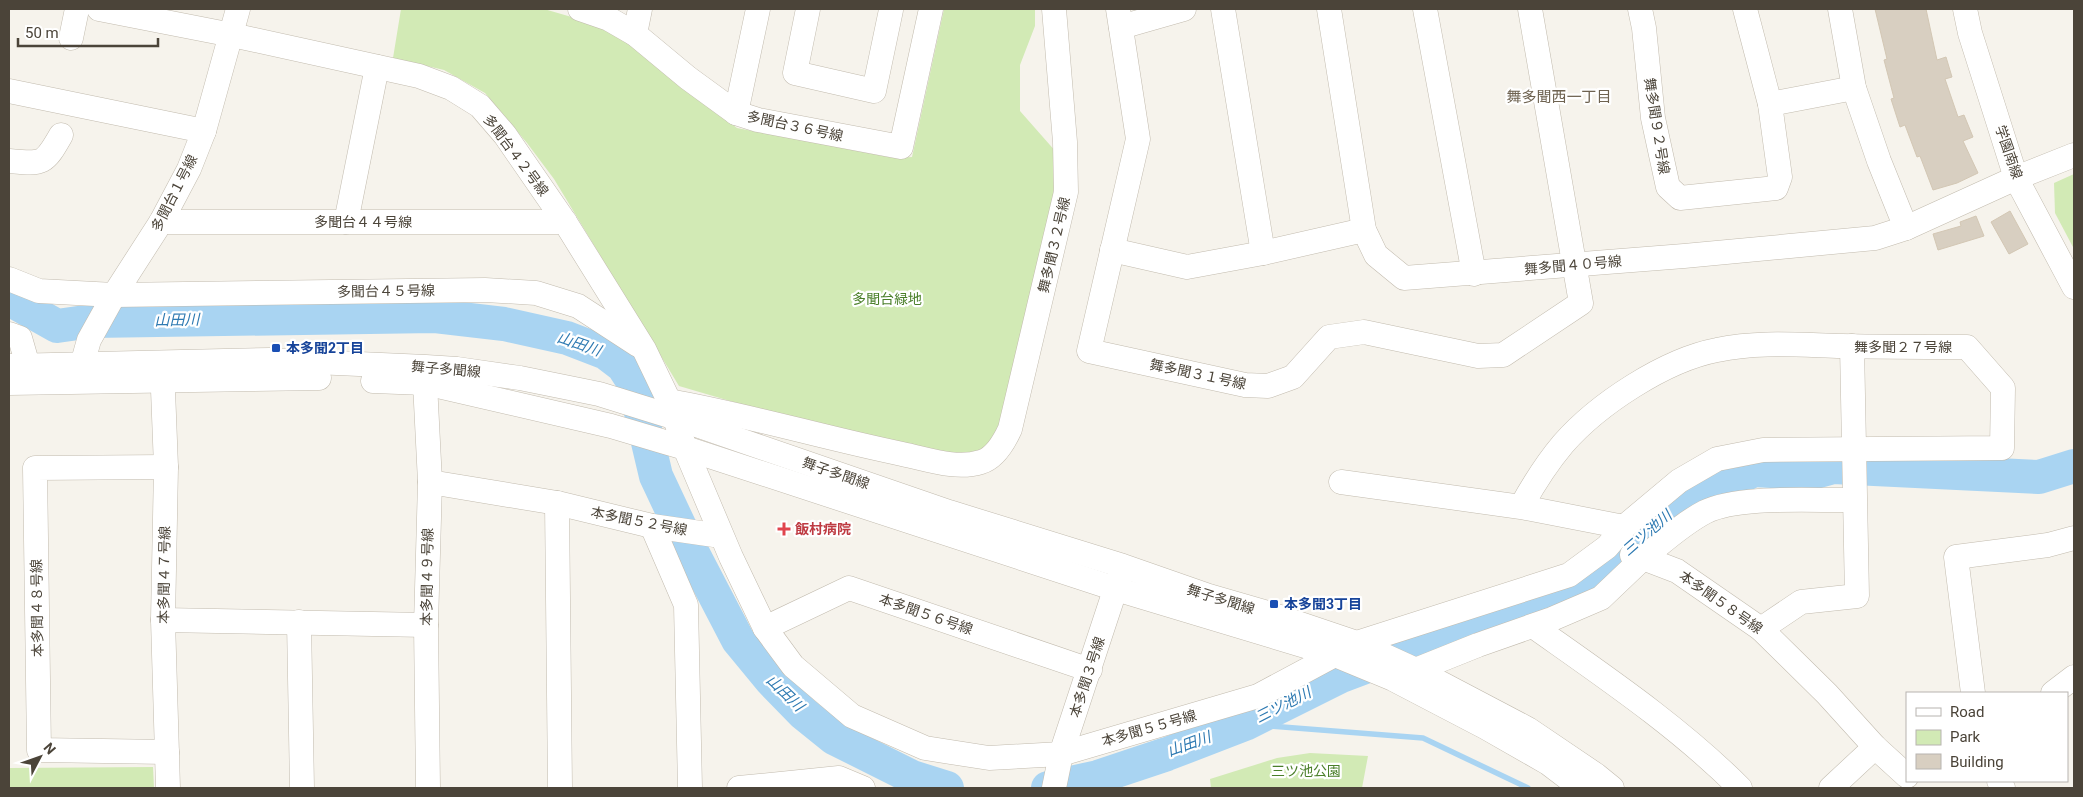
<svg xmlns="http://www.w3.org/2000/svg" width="2083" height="797" font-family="Roboto,'Noto Sans JP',sans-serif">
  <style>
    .park { fill: #d2eab5 }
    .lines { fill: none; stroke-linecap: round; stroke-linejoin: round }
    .stream { stroke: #a9d4f2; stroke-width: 5.5 }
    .river { stroke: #a9d4f2; stroke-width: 34 }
    .building { fill: #d8cfc1; stroke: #d3c7b4 }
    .minor-casing { stroke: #c2bbae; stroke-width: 25 }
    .minor { stroke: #fff; stroke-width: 24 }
    .transit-dot { fill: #1a4fb4; stroke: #fff; stroke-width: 2 }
    .health-dot { fill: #e0444e; stroke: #fff; stroke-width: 2 }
    .labels { text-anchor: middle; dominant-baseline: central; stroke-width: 4.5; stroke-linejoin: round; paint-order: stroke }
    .street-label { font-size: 14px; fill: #4b4439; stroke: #fff }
    .park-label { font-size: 14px; fill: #4a7f2a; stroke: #fff }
    .transit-label { font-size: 14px; font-weight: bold; fill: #164399; stroke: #fff; text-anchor: start }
    .health-label { font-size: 14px; font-weight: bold; fill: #be3a42; stroke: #fff; text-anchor: start }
    .neighbourhood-label { font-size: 15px; fill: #6e6250; stroke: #fff }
    .water-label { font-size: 15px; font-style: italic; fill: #2e7ab2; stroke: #fff }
  </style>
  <rect width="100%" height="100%" fill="#f6f3ec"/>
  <g class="park">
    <polygon points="401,9 544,9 606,27 737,128 894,158 912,157 944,9 1035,9 1035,26 1020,65 1020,111 1057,153 1053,198 1004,426 991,445 972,456 856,438 679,386 554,179 527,143 485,93 444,70 393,58"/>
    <polygon points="2074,174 2074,249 2055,213 2054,183"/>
    <polygon points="1310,753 1368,756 1362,788 1211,788 1210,779 1277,758"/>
    <polygon points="153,767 154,788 9,788 9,768"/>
  </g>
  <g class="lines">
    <polyline class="stream" points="1245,724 1423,738 1528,788"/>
    <g class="river">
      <polyline points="9,299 57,326 92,321 435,316 504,324 567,338 606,353 623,366 634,383 656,476 687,542 738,640 771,680 803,713 834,738 912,777 947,788"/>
      <polyline points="1048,788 1098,777 1167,754 1245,724 1341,676 1516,610 1608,567 1673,510 1754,470 1811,473 1833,467 2039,477 2074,466"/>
    </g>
  </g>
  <g class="building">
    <polygon points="1875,9 1926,9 1937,60 1946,57 1952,77 1945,79 1958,117 1964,115 1973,137 1963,141 1978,173 1957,183 1933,190 1920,156 1917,157 1905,125 1900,127 1891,99 1894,98 1884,60 1887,59"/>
    <polygon points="2010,211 2028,244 2009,254 1991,222"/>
    <polygon points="1976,216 1984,236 1938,250 1933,234 1961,226 1960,222"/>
  </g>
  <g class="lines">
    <defs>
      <g id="minor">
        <polyline points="99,9 232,35 419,76 451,88 480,106 505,135 565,222 644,349 669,401 685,448 731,557 765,628 793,666 852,716 925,748 989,758 1061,754 1258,696 1357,643 1569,575 1607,547 1624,527"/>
        <polyline points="580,9 609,19 635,34 688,78 736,113 758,120 901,147 931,9"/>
        <polyline points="808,9 795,73 874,91 891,10"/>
        <polyline points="1118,9 1138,139 1089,351 1245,385 1268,386 1293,377 1329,337 1364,332 1478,356 1503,355 1581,303 1530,9"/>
        <polyline points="1223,9 1263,253"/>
        <polyline points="1329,9 1364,230 1376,255 1404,278 1684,256 1875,238 1906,228 2016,178 2074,155"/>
        <polyline points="1425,9 1474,274"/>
        <polyline points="1640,9 1644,28 1653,118 1668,187 1680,198 1776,188 1780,177 1770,104 1745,9"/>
        <polyline points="1840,9 1854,88 1879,161 1906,228"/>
        <polyline points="1965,9 1970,33 2016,178 2074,287"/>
        <polyline points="1121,27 1184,9"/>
        <polyline points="635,34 640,9"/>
        <polyline points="71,38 77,9"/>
        <polyline points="9,91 204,131"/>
        <polyline points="1770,104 1854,88"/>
        <polyline points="736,113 758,9"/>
        <path d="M 9,161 C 43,164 44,165 61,135"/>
        <polyline points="161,222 565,222"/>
        <polyline points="346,222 377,67"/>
        <polyline points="1112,250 1187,267 1263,253 1364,230"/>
        <polyline points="9,279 39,291 114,295 485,290 536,293 578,306 638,345"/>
        <polyline points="9,334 20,338 28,366 29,381"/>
        <polyline points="162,364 166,467 163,620 168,788"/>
        <polyline points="9,366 270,360 426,367 457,369 520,378 599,394 673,417 949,512 1123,566 1209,596 1271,614 1357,643 1416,670 1528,729 1596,775 1612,788"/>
        <polyline points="426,368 425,383 430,482 426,625 428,788"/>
        <polyline points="83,379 82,365 89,340 114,295 161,222 189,169 204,131 238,9"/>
        <polyline points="373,381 425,383 611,426 685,448 1116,589 1335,655 1393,679 1485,727 1548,763 1581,788"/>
        <polyline points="9,383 319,378"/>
        <path d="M 669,401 C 748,415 824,438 902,454 C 927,459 956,470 981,462 C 995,458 1004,442 1010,429 L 1066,192 L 1065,142 L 1054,9"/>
        <polyline points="166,467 35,468 39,750 167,752"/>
        <polyline points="430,482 557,503 652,526 721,536"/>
        <path d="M 1341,482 L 1521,507 C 1533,485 1547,463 1563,444 C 1598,404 1665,360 1717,350 C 1758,341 1800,345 1842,346 C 1883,347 1925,347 1967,347 L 2003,388 L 2002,448 L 1763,450 L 1717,459 L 1679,481 L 1624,527 L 1521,507"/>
        <polyline points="557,503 560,788"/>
        <polyline points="652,526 686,605 690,788"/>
        <path d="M 1632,555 L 1643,558 C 1663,542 1682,524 1705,512 C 1739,495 1815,501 1854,500"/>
        <polyline points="163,620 426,625"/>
        <polyline points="299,622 302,788"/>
        <path d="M 1533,626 C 1605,677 1678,726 1740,788"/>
        <polyline points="765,628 849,588 1090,670"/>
        <polyline points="1761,629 1801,602 1857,596 1852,346"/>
        <polyline points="1408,673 1478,645 1552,619 1601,598 1643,558 1677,571 1761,629 1827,694 1875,747 1907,776"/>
        <polyline points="1973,693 1956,557 2048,545 2074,538"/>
        <polyline points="2053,693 2074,677"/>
        <polyline points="1999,781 2003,788"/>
        <polyline points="739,788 839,778 863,788"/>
        <polyline points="1054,788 1061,754 1120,575"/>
        <polyline points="1831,788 1875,747"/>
      </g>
    </defs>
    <use href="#minor" class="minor-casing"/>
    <use href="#minor" class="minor"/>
  </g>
  <g class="transit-dot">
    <rect x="271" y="343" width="10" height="10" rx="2.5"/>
    <rect x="1269" y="599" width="10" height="10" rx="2.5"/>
  </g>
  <path class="health-dot" d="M781.5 521.5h5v5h5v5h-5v5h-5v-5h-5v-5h5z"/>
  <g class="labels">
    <g class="street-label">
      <text transform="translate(795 126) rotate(12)">多聞台３６号線</text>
      <text transform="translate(1657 126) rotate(81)">舞多聞９２号線</text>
      <text transform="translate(2009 152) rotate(71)">学園南線</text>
      <text transform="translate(516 155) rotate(53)">多聞台４２号線</text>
      <text transform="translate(174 193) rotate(-63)">多聞台１号線</text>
      <text x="363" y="222">多聞台４４号線</text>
      <text transform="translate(1054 245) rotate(-77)">舞多聞３２号線</text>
      <text transform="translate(1573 265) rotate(-5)">舞多聞４０号線</text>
      <text transform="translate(386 291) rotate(-1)">多聞台４５号線</text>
      <text x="1903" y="347">舞多聞２７号線</text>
      <text transform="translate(446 369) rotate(5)">舞子多聞線</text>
      <text transform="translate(1198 374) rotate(12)">舞多聞３１号線</text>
      <text transform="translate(836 473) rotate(19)">舞子多聞線</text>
      <text transform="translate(639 521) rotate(11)">本多聞５２号線</text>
      <text transform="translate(164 575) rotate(-89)">本多聞４７号線</text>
      <text transform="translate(427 577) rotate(-89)">本多聞４９号線</text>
      <text transform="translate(1221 599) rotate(17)">舞子多聞線</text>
      <text transform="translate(1721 602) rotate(35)">本多聞５８号線</text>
      <text transform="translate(37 608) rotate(-91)">本多聞４８号線</text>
      <text transform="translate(926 614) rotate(19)">本多聞５６号線</text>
      <text transform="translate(1087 677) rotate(-72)">本多聞３号線</text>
      <text transform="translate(1149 728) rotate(-16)">本多聞５５号線</text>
    </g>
    <g class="park-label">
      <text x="887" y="299">多聞台緑地</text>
      <text x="1306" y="771">三ツ池公園</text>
    </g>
    <g class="transit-label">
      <text x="286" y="348">本多聞2丁目</text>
      <text x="1284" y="604">本多聞3丁目</text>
    </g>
    <g class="health-label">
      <text x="795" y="529">飯村病院</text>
    </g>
    <g class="neighbourhood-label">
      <text x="1559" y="97">舞多聞西一丁目</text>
    </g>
    <g class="water-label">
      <text transform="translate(177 320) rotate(-1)">山田川</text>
      <text transform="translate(579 344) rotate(19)">山田川</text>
      <text transform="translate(1647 533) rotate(-41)">三ツ池川</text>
      <text transform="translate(785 693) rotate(44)">山田川</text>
      <text transform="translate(1283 705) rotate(-27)">三ツ池川</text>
      <text transform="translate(1189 744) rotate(-20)">山田川</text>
    </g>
  </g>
  <rect width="2083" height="797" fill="none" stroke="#4b4439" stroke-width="20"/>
  <rect x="1906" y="692" width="162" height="90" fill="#ffffff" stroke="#b7b4b0"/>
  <rect x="1916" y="708" width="25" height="8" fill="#ffffff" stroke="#b7b4b0"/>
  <text x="1950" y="717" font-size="15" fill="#4b4439">Road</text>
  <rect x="1916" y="730" width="25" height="15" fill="#d2eab5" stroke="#b7b4b0"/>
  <text x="1950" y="742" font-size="15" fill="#4b4439">Park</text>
  <rect x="1916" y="754" width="25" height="15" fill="#d8cfc1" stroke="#b7b4b0"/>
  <text x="1950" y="767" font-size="15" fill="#4b4439">Building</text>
  <g transform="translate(40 757) rotate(49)" stroke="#ffffff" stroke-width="4" paint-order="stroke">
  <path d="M0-4L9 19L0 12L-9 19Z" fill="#4b4439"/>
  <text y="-8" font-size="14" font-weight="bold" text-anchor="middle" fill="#4b4439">N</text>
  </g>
  <path d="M18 38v8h140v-8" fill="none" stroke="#4b4439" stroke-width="2.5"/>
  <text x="25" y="38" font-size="15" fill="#4b4439" stroke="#ffffff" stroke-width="4" paint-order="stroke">50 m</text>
</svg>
